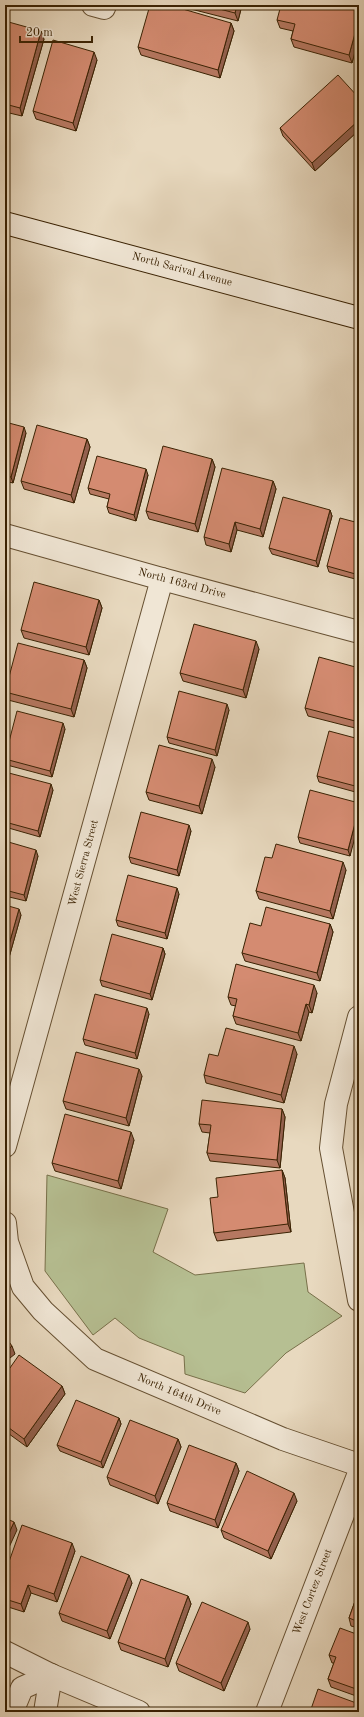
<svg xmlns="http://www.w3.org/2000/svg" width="364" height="1717" font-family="'Old Standard TT',serif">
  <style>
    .green { fill: #b6bf92; stroke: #78704a }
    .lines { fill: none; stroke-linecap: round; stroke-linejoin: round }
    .street-casing { stroke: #665032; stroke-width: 24 }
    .secondary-casing { stroke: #3a2203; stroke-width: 24 }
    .street { stroke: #f0e6d5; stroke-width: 22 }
    .secondary { stroke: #f0e6d5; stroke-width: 22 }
    .wall { fill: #b67861; stroke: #3a2203 }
    .shaded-wall { fill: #94614f; stroke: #3a2203 }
    .building { fill: #d48b71; stroke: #3a2203 }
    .labels { text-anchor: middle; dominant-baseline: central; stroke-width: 4; stroke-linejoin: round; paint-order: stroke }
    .street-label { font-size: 11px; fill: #3a2203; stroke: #f0e6d5 }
  </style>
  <rect width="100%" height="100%" fill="#e8d9bf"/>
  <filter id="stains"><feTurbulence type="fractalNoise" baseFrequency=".005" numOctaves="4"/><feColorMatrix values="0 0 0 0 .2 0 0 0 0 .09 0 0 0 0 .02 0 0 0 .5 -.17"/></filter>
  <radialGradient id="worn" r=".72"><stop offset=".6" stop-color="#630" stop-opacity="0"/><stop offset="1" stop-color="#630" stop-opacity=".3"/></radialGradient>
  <polygon class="green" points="47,1175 168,1209 153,1252 195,1275 304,1263 308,1292 342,1316 286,1353 245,1393 185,1374 184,1356 139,1338 115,1318 93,1335 45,1271"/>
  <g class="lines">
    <defs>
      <g id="street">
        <polyline points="93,5 104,8 105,5"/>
        <polyline points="5,535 162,579 359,632"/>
        <polyline points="359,1017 336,1104 331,1148 359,1300"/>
        <polyline points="5,1146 162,579"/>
        <polyline points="5,1223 7,1242 23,1287 43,1311 95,1359 283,1439 359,1465"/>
        <polyline points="5,1652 51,1675 139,1712"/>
        <polyline points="12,1712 22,1688 51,1675"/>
        <polyline points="45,1712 51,1675"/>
        <polyline points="267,1712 359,1473"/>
      </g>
      <polyline id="secondary" points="5,223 359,318"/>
    </defs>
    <use href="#street" class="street-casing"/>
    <use href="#secondary" class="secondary-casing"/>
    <use href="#street" class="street"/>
    <use href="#secondary" class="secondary"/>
  </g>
  <g class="wall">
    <polygon points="175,5 242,5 238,21"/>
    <polygon points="359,11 359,37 352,63 294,47 291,39 293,31 280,28 277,20"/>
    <polygon points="5,21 44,39 22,116 5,112"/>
    <polygon points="231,23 234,31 220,78 141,55 138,47"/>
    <polygon points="97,60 76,131 36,119 33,111"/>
    <polygon points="359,98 359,130 315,171 283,136 280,128"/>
    <polygon points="5,422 26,433 13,483 5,481"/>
    <polygon points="87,439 90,447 74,503 24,489 21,481"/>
    <polygon points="212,459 215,467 198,532 149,519 146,511"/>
    <polygon points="148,475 136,521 109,513 107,507 109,499 90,494 88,488"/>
    <polygon points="273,481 276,489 263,537 237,530 231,552 206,545 204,537"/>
    <polygon points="330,510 332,516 318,567 272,554 269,548"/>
    <polygon points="359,523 359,580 329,572 327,566"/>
    <polygon points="99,600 102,608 89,655 24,638 21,630"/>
    <polygon points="259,649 246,698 183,681 180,673"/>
    <polygon points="84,660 87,668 74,717 8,700 5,691"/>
    <polygon points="359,668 359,729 308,716 305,708"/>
    <polygon points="229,710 217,756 169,743 167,737"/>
    <polygon points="65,729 52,777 7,765 5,760 5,757"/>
    <polygon points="359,739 359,793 319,782 317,776"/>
    <polygon points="215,767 202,814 149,800 146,792"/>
    <polygon points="5,772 53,790 40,837 5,827"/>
    <polygon points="359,803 350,856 300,843 298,837"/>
    <polygon points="191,831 179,876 131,863 129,857"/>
    <polygon points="5,841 38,856 26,901 5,896"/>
    <polygon points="272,858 346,870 333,919 259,899 256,891"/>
    <polygon points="179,894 167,939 118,926 116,920"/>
    <polygon points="5,905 21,915 8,961 5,960"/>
    <polygon points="330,924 333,932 320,981 245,961 242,953 261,926"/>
    <polygon points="163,948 165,954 152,1000 102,986 100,980"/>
    <polygon points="317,993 312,1013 309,1012 301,1041 236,1024 233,1016 236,1006 231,1005 228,997"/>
    <polygon points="149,1014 137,1059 85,1045 83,1039"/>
    <polygon points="297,1054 284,1103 206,1083 204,1075 218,1056"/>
    <polygon points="142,1076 129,1126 66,1109 63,1101"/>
    <polygon points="282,1109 285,1117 280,1168 210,1161 207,1153 210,1133 202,1132 199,1124"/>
    <polygon points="134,1140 121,1189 55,1171 52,1163"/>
    <polygon points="282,1170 285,1178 291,1232 217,1241 214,1233 218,1197"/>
    <polygon points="5,1375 62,1386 65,1394 27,1447 5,1431"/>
    <polygon points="119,1418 121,1424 103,1468 60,1451 57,1445"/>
    <polygon points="178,1439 181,1447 158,1504 110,1485 107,1477"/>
    <polygon points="236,1463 239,1471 218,1528 170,1511 167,1503"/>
    <polygon points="297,1501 271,1559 224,1538 221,1530"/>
    <polygon points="75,1551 57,1602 31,1593 24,1612 5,1606 5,1573"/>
    <polygon points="132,1583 110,1639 62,1621 59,1613"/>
    <polygon points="359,1590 359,1628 351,1626 349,1618"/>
    <polygon points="188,1596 191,1604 168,1667 121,1650 118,1642"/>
    <polygon points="250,1629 224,1691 179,1671 176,1663"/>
    <polygon points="359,1635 359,1697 331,1687 328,1679 334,1663 332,1663 329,1655"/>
  </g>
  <g class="shaded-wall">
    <polygon points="237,5 242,5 238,21 235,13"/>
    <polygon points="359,19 359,37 352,63 349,55"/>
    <polygon points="231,23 234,31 220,78 218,70"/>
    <polygon points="41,31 44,39 22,116 20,108"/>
    <polygon points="94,52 97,60 76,131 73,123"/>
    <polygon points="359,120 359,130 315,171 312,163"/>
    <polygon points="24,427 26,433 13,483 11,477"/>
    <polygon points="87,439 90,447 74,503 71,495"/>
    <polygon points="212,459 215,467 198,532 195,524"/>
    <polygon points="146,469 148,475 136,521 134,515"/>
    <polygon points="273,481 276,489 263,537 260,529"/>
    <polygon points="330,510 332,516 318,567 316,561"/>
    <polygon points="235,522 237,530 231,552 229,544"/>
    <polygon points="99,600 102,608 89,655 86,647"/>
    <polygon points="256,641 259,649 246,698 243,690"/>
    <polygon points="84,660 87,668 74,717 71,709"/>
    <polygon points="227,704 229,710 217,756 215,750"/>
    <polygon points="63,723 65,729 52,777 50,771"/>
    <polygon points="212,759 215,767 202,814 199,806"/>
    <polygon points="51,784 53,790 40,837 38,831"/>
    <polygon points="359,808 359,822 350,856 348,850"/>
    <polygon points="189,825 191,831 179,876 177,870"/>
    <polygon points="36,850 38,856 26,901 24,895"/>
    <polygon points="343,862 346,870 333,919 330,911"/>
    <polygon points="177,888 179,894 167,939 165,933"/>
    <polygon points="19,909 21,915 8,961 6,955"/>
    <polygon points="330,924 333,932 320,981 317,973"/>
    <polygon points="163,948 165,954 152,1000 150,994"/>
    <polygon points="314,985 317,993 312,1013 309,1005"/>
    <polygon points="306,1004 309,1012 301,1041 298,1033"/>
    <polygon points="147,1008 149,1014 137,1059 135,1053"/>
    <polygon points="294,1046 297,1054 284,1103 281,1095"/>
    <polygon points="139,1069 142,1076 129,1126 126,1118"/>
    <polygon points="282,1109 285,1117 280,1168 277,1160"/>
    <polygon points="131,1132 134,1140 121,1189 118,1181"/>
    <polygon points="282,1170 285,1178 291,1232 288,1224"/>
    <polygon points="12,1346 15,1354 5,1362 5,1352"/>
    <polygon points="62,1386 65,1394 27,1447 24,1439"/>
    <polygon points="119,1418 121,1424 103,1468 101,1462"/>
    <polygon points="178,1439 181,1447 158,1504 155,1496"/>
    <polygon points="236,1463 239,1471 218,1528 215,1520"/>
    <polygon points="294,1493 297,1501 271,1559 268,1551"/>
    <polygon points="14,1522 17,1530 5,1556 5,1542"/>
    <polygon points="72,1543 75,1551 57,1602 54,1594"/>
    <polygon points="129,1575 132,1583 110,1639 107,1631"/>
    <polygon points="28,1585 31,1593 24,1612 21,1604"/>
    <polygon points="188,1596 191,1604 168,1667 165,1659"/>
    <polygon points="248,1622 250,1629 224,1691 221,1683"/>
  </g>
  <g class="building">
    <polygon points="150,5 169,5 231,23 218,70 138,47"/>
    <polygon points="204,5 237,5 235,13"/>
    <polygon points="281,5 338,5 359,11 359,19 349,55 291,39 295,24 277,20"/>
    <polygon points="5,21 41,31 20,108 5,104"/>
    <polygon points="53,40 94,52 73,123 33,111"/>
    <polygon points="338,75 359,98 359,120 312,163 280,128"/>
    <polygon points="5,422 24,427 11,477 5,476"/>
    <polygon points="37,425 87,439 71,495 21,481"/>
    <polygon points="163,446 212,459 195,524 146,511"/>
    <polygon points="97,456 146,469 134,515 107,507 110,494 88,488"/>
    <polygon points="222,468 273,481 260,529 235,522 229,544 204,537"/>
    <polygon points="283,497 330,510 316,561 269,548"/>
    <polygon points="340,518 359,523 359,575 327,566"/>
    <polygon points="34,582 99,600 86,647 21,630"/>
    <polygon points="194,624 256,641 243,690 180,673"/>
    <polygon points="18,643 84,660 71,709 5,692"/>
    <polygon points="319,657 359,668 359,722 305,708"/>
    <polygon points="179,691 227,704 215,750 167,737"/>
    <polygon points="17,711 63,723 50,771 5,759 5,757"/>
    <polygon points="329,731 359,739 359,787 317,776"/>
    <polygon points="159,745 212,759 199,806 146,792"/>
    <polygon points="5,772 51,784 38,831 5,822"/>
    <polygon points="310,790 359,803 359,808 348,850 298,837"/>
    <polygon points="141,812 189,825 177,870 129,857"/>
    <polygon points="5,841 36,850 24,895 5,890"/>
    <polygon points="276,844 343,862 330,911 256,891 265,857 272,858"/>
    <polygon points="128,875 177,888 165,933 116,920"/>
    <polygon points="5,905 19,909 6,955 5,955"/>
    <polygon points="266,907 330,924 317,973 242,953 250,923 261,926"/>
    <polygon points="112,934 163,948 150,994 100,980"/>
    <polygon points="236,964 314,985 309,1005 306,1004 298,1033 233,1016 237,999 228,997"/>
    <polygon points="95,994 147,1008 135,1053 83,1039"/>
    <polygon points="226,1028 294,1046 281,1095 204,1075 209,1054 218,1056"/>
    <polygon points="76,1052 139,1069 126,1118 63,1101"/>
    <polygon points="202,1100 282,1109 277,1160 207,1153 211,1125 199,1124"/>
    <polygon points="65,1114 131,1132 118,1181 52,1163"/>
    <polygon points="282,1170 288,1224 214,1233 210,1198 218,1197 216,1178"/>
    <polygon points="5,1336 12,1346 5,1352"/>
    <polygon points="19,1355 62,1386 24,1439 5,1425 5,1375"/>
    <polygon points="76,1400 119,1418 101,1462 57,1445"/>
    <polygon points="130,1420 178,1439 155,1496 107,1477"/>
    <polygon points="189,1445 236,1463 215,1520 167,1503"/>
    <polygon points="247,1471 294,1493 268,1551 221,1530"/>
    <polygon points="5,1518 14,1522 5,1542"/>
    <polygon points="22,1525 72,1543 54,1594 28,1585 21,1604 5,1599 5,1573"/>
    <polygon points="81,1556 129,1575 107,1631 59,1613"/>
    <polygon points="141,1579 188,1596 165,1659 118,1642"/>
    <polygon points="359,1590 359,1622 349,1618"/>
    <polygon points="202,1602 248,1622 221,1683 176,1663"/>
    <polygon points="340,1628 359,1635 359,1690 328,1679 336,1657 329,1655"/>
    <polygon points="318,1689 359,1704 359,1712 310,1712"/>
  </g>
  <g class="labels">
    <g class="street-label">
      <text transform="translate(182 270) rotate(15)">North Sarival Avenue</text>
      <text transform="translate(182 584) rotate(15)">North 163rd Drive</text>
      <text transform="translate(84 863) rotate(-75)">West Sierra Street</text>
      <text transform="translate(179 1395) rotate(23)">North 164th Drive</text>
      <text transform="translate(313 1592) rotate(-69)">West Cortez Street</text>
    </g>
  </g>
  <rect width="364" height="1717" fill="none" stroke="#e8d9bf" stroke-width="20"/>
  <rect x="6" y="6" width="352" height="1705" fill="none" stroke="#3a2203" stroke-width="2"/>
  <rect x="10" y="10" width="344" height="1697" fill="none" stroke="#3a2203"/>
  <path d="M20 36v6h72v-6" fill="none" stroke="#3a2203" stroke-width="2"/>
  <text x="26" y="36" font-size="12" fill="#3a2203" stroke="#f0e6d5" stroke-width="3" paint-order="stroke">20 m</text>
  <rect width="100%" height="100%" filter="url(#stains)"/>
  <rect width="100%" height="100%" fill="url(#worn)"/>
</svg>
